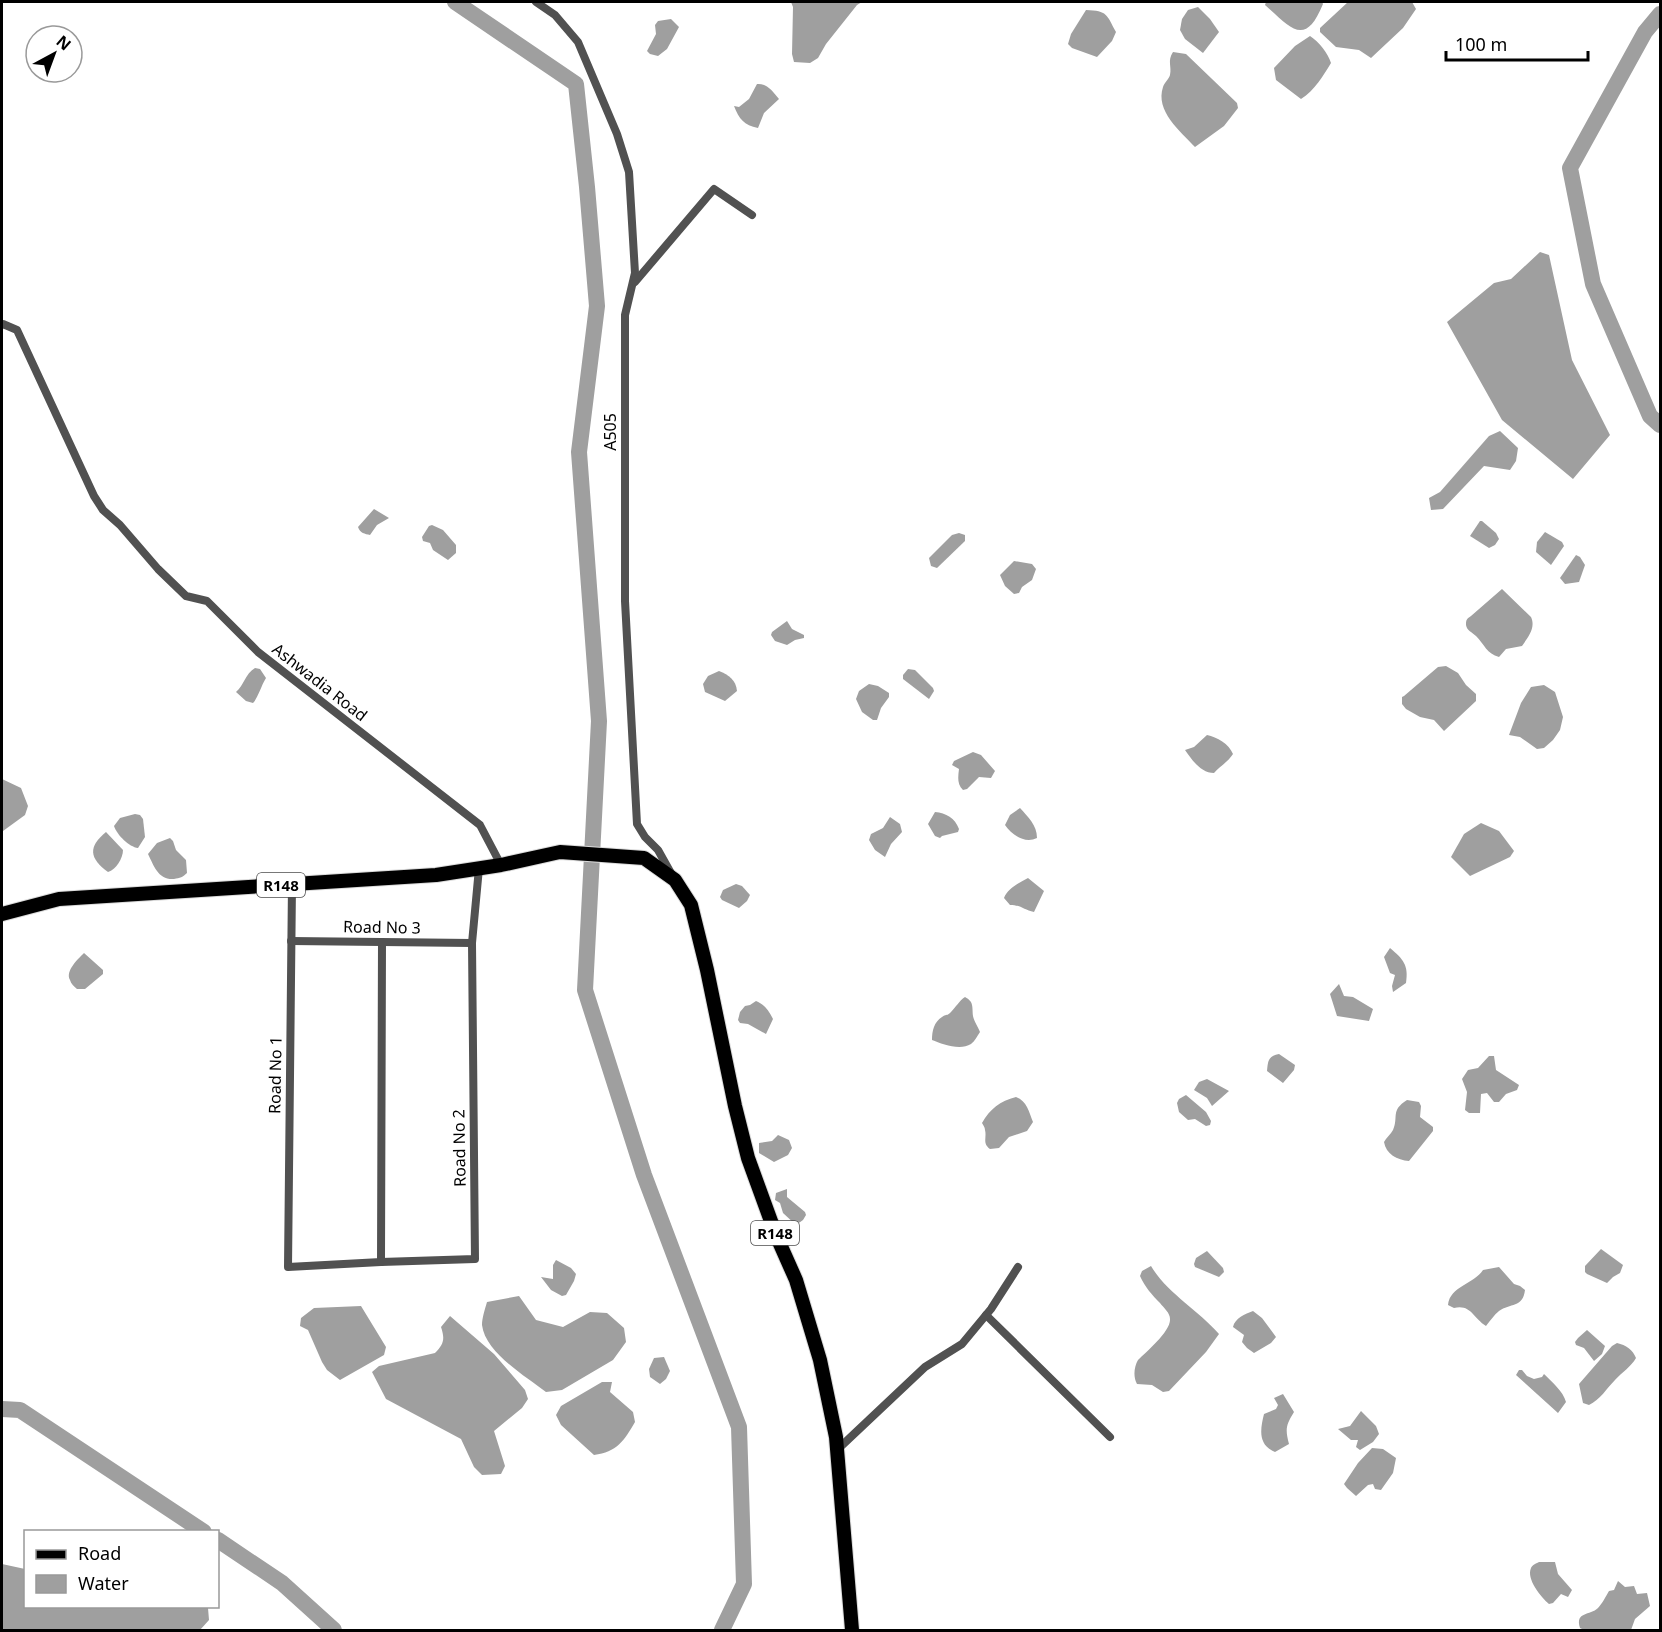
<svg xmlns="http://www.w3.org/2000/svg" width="1662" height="1632" font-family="'Noto Sans',sans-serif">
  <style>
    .water { fill: #9f9f9f }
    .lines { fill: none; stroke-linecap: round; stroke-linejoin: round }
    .river { stroke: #9f9f9f; stroke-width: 16 }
    .primary-casing { stroke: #dbdbdb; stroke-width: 16 }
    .street { stroke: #515151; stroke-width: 8 }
    .primary { stroke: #000; stroke-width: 14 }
    .labels { text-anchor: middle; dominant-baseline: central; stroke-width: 6; stroke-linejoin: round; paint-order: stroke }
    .shield { fill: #fff; stroke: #4c4c4c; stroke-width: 1.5 }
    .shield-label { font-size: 15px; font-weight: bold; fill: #000 }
    .street-label { font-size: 16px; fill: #000; stroke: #fff }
  </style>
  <rect width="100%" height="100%" fill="#fff"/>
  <g class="water">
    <polygon points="791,2 862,2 857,5 826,44 818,58 810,63 794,62 792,54 793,7"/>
    <path d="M 1266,2 L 1322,2 L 1323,4 C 1305,48 1291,28 1265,5 Z"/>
    <polygon points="1348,2 1412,2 1416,9 1403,28 1371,58 1359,50 1336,47 1320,32 1320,28"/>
    <polygon points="1198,7 1210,19 1219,32 1203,53 1185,39 1180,30 1182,19 1188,10"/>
    <path d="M 1086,10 C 1108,11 1106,14 1116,32 L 1112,41 L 1097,57 L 1072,48 L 1068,44 L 1071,34 Z"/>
    <polygon points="671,19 679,27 667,49 658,56 650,54 647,51 656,34 655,25 658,21"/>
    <path d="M 1310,36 C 1319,42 1328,53 1331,63 C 1323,76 1315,90 1301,99 L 1276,80 L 1274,68 L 1295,46 Z"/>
    <path d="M 1173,52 L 1186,54 L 1237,103 L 1238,108 L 1224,126 L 1195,147 C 1180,131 1155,111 1163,87 C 1164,83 1169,79 1170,75 C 1172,66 1167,61 1173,52 Z"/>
    <path d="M 757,84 C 767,83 773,92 779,99 L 764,113 L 758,128 C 744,125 739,119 734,106 L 739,107 L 749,99 Z"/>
    <polygon points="1540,252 1549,255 1572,360 1610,435 1573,479 1502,420 1447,322 1494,283 1511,279"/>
    <polygon points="1500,431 1518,448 1516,461 1510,470 1484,466 1443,509 1431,510 1429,498 1440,492 1489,436"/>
    <path d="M 374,509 L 389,518 L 377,525 L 370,535 C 365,534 360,533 358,527 Z"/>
    <polygon points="1480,521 1482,521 1496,533 1499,539 1495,545 1489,548 1470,536"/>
    <polygon points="432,525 443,530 456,545 456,553 448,560 433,550 430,543 423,541 422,537 429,526"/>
    <polygon points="1545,532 1562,542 1564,546 1551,565 1536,552 1537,542"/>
    <polygon points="959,533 965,535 965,541 937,568 931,566 929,558 952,535"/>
    <polygon points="1576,555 1580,557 1585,565 1579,582 1565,584 1560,578"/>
    <polygon points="1014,561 1032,564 1036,569 1032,580 1022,587 1019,593 1014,594 1005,586 1000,575"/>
    <path d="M 1502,589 L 1531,617 C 1536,628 1528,637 1522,646 L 1506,649 L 1499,657 C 1487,654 1484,644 1476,636 C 1472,632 1467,631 1466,625 C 1466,619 1467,619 1471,616 Z"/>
    <polygon points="787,621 792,629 804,635 804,638 795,640 787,645 775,641 771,635 772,632"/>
    <polygon points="1446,666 1458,673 1466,685 1476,694 1476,701 1444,731 1434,720 1420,717 1406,709 1402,704 1402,697 1404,696 1438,667"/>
    <path d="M 255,668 L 260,669 L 266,678 C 261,686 258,698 253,703 L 246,701 L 236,692 C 244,685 245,674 255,668 Z"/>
    <polygon points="908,669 915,670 933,688 934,691 929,699 903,679 903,675"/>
    <path d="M 719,671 C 729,675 736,680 737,691 L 725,701 L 705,692 L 703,684 L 708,676 Z"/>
    <polygon points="869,684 878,686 889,693 889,697 881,708 877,720 873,720 862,712 856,699 859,691"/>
    <polygon points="1544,685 1555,692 1563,717 1560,730 1553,740 1544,748 1537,749 1520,737 1509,735 1521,703 1531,687"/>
    <path d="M 1207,735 C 1217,737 1229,744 1233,754 C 1228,762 1220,766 1214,773 C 1201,773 1192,760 1185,750 L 1194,747 Z"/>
    <path d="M 973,752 L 981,755 L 995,771 L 991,778 L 979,777 L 967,789 L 963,790 C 957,784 958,777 959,769 L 952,765 L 954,761 Z"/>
    <polygon points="2,779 21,788 28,806 25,815 3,831 2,834"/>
    <path d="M 1020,808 C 1028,817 1037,825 1037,838 C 1025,844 1012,835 1005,825 L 1010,815 Z"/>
    <path d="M 935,812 C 946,813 955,818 959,829 L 958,832 L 942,836 L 940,838 L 935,836 L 928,824 Z"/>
    <path d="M 135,814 L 140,815 L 143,819 L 145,837 L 138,848 C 129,847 117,835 114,826 L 120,818 Z"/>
    <polygon points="890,817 900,824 902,832 891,844 885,857 875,850 869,840 871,834 883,828"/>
    <polygon points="1481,823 1499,831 1514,851 1510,857 1470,876 1451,857 1464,834"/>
    <path d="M 106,832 L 123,850 C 123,858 116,870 108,872 C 89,858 88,847 106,832 Z"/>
    <path d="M 170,838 L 173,841 L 176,850 L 186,860 L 187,873 C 183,877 180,878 174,879 C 158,880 154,866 148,854 L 157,843 Z"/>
    <path d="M 1028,878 L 1044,891 L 1034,912 C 1024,910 1021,905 1010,905 L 1004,898 C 1008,888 1019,883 1028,878 Z"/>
    <polygon points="736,884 742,886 750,895 747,901 739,908 722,900 720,897 723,890"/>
    <path d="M 1390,948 C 1403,959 1409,965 1406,983 L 1393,992 L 1392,986 L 1395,975 L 1390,973 L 1384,957 Z"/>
    <path d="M 84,953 L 103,970 L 103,974 L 85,989 L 77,989 C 74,986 71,984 70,980 C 65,971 78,959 84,953 Z"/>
    <polygon points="1339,984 1344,996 1353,997 1373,1009 1369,1021 1337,1016 1330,994"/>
    <path d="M 965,997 C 974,1002 972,1006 973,1016 C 974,1021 978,1027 980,1032 C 977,1036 975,1041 971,1044 C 960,1051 942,1044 932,1040 C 932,1031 934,1022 942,1017 C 948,1013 946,1017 951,1012 C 956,1007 959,1001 965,997 Z"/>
    <path d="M 756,1001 C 764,1004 769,1011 773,1019 L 766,1034 L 748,1024 L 740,1023 L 738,1020 L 740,1012 L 745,1006 L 750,1005 Z"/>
    <path d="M 1279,1054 L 1295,1065 L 1294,1070 L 1283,1083 L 1267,1071 C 1268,1061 1268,1056 1279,1054 Z"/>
    <polygon points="1489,1056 1494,1056 1496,1070 1519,1085 1517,1090 1506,1094 1499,1102 1494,1102 1487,1093 1481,1094 1480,1113 1469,1113 1465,1110 1467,1092 1462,1079 1468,1070 1478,1068"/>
    <polygon points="1207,1079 1229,1091 1212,1106 1207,1098 1194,1090 1199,1082"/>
    <polygon points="1186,1095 1206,1112 1211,1121 1210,1125 1206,1126 1195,1119 1188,1120 1179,1112 1177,1103 1179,1099"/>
    <path d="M 1016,1097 C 1027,1101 1029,1112 1033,1122 L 1027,1131 L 1009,1137 L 999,1148 L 990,1149 C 982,1143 987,1138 985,1130 C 985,1127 983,1125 982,1123 C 990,1109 1000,1101 1016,1097 Z"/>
    <path d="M 1407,1100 L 1419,1102 L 1421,1106 L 1420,1117 L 1433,1127 L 1433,1131 L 1409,1161 C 1397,1160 1386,1154 1384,1142 C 1386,1138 1391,1134 1393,1130 C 1399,1116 1390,1111 1407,1100 Z"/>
    <polygon points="778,1135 789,1140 792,1148 788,1155 774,1162 759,1153 759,1143 772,1141"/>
    <polygon points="787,1189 787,1197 805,1212 806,1215 803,1220 796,1225 783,1213 780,1203 775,1200 776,1193"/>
    <polygon points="1601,1249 1623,1265 1620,1273 1613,1277 1607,1283 1587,1274 1585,1272 1585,1266"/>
    <polygon points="1207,1251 1223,1268 1224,1272 1219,1277 1195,1267 1194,1264 1196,1258"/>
    <polygon points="556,1260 571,1268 576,1274 574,1281 566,1295 562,1296 551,1290 541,1277 553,1279 553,1265"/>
    <path d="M 1151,1266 C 1167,1293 1198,1310 1219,1334 L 1206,1352 L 1169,1391 L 1163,1392 L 1152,1385 L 1137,1384 C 1133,1377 1134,1367 1138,1360 C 1146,1352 1171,1331 1170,1319 C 1170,1313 1164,1308 1160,1303 C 1152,1295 1145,1287 1140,1276 L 1142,1271 Z"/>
    <path d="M 1499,1267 L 1514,1284 L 1520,1286 L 1525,1290 C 1523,1308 1510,1303 1499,1311 C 1494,1315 1490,1321 1486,1326 C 1473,1318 1471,1304 1454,1308 L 1448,1305 C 1450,1286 1474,1284 1483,1270 Z"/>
    <path d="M 519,1296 L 536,1320 L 563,1327 L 590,1312 L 607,1313 L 624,1328 L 626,1342 L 613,1360 L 562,1390 L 546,1392 C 525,1376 485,1352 482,1325 C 482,1318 485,1309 487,1302 Z"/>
    <polygon points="361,1306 386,1347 384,1355 340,1380 327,1370 322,1362 308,1330 300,1326 301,1318 314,1308"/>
    <path d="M 1253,1311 L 1262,1318 L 1276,1337 L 1271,1343 L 1254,1353 L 1247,1348 L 1242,1342 L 1244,1335 L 1233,1327 C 1235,1318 1245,1314 1253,1311 Z"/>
    <path d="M 450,1316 L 494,1354 L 525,1390 L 528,1399 L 522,1408 L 494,1431 L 505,1466 L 501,1474 L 482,1475 L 474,1467 L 461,1439 L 386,1399 L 372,1372 L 379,1366 L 435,1353 C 444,1344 445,1339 441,1327 Z"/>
    <polygon points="1587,1330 1605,1346 1602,1354 1594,1361 1584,1348 1576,1345 1575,1342 1578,1338"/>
    <path d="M 1617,1343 C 1626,1345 1633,1350 1636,1358 C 1631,1367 1622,1372 1615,1380 C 1607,1388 1600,1400 1589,1405 L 1583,1403 L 1579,1384 L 1612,1346 Z"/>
    <polygon points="664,1357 670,1371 666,1379 660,1384 650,1377 649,1369 654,1358"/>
    <path d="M 1519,1370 L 1522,1370 L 1527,1376 L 1534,1379 L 1542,1377 L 1544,1374 C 1552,1382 1563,1391 1566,1402 L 1558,1413 L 1516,1375 Z"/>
    <path d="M 602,1382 L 612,1382 L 610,1392 L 633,1412 L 635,1422 C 624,1441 617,1452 594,1455 L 561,1425 L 556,1415 L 561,1406 Z"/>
    <path d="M 1283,1394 L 1294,1412 C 1286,1425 1285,1429 1289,1444 L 1275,1452 C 1258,1445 1260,1430 1264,1414 L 1276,1409 L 1278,1405 L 1274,1398 Z"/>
    <polygon points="1361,1411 1376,1426 1379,1434 1373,1442 1360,1450 1356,1447 1358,1440 1351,1440 1338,1429 1350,1426"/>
    <polygon points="1372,1448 1383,1449 1396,1458 1393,1473 1381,1490 1375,1489 1373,1484 1368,1485 1356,1496 1347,1488 1344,1484 1358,1463"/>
    <path d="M 1539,1562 L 1555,1562 L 1558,1574 L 1572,1590 L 1568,1597 L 1561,1594 L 1553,1603 L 1549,1604 C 1541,1597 1526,1579 1531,1568 C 1532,1565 1537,1563 1539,1562 Z"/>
    <polygon points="2,1564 25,1569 26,1606 206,1607 208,1608 209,1620 200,1630 2,1630"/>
    <path d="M 1618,1581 L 1625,1587 L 1634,1586 L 1637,1594 L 1647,1593 L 1650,1606 L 1635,1619 L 1631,1630 L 1584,1630 L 1580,1628 C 1575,1611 1590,1616 1598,1608 C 1602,1604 1606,1596 1609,1591 L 1614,1590 Z"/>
  </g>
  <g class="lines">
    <g class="river">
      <polyline points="455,2 576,84 587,187 597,306 579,452 599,721 585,990 644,1175 739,1427 744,1584 722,1630"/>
      <polyline points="1660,14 1645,32 1570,168 1593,284 1650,416 1660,425"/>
      <polyline points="2,1409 20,1410 204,1532"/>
      <polyline points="218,1540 282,1583 334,1630"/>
    </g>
    <defs>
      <polyline id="primary" points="2,914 59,899 436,875 501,865 560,852 644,858 675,880 691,905 707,970 735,1106 748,1158 776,1235 796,1280 820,1360 836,1437 852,1630"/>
    </defs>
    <use href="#primary" class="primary-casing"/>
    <g class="street">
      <polyline points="536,2 555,15 578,42 617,134 629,172 635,273 625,315 625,601 637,824 645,837 658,850 672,875"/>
      <polyline points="635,282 714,189 752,215"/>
      <polyline points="2,325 3,324 17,330 94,496 103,510 120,525 158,569 186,596 207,601 258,652 480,825 501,865"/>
      <polyline points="292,884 288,1267 381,1262 382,942"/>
      <polyline points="291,941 472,943"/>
      <polyline points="381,1262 475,1259 472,943 479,868"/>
      <polyline points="986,1315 1110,1437"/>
      <polyline points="837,1450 925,1367 962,1344 991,1309 1018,1267"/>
    </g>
    <use href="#primary" class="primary"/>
  </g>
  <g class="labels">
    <g class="shield">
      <rect x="257" y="873" width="48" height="24" rx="4.5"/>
      <rect x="751" y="1221" width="48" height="24" rx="4.5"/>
    </g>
    <g class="shield-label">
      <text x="281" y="885">R148</text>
      <text x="775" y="1233">R148</text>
    </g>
    <g class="street-label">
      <text transform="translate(610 432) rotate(-90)">A505</text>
      <text transform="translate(320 682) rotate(38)">Ashwadia Road</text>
      <text transform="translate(382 927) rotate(1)">Road No 3</text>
      <text transform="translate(275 1075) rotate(-89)">Road No 1</text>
      <text transform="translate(459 1148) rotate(-91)">Road No 2</text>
    </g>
  </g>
  <rect width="1662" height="1632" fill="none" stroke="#000000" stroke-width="6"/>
  <rect x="24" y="1530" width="195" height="78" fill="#ffffff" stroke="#999999" stroke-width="1.5"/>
  <rect x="36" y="1550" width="30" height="9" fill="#000000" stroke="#999999" stroke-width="1.5"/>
  <text x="78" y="1560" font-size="18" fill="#000000">Road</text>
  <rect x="36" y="1575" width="30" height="18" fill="#9f9f9f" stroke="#999999" stroke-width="1.5"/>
  <text x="78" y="1590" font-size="18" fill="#000000">Water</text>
  <g transform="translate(54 54) rotate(41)"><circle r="28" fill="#ffffff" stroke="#999999" stroke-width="1.5"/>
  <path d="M0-4.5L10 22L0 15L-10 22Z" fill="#000000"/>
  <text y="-9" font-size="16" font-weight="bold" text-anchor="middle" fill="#000000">N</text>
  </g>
  <path d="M1446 51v9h142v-9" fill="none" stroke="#000000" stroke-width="3"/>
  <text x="1455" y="51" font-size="18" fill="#000000" stroke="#ffffff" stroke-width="4.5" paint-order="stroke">100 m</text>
</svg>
